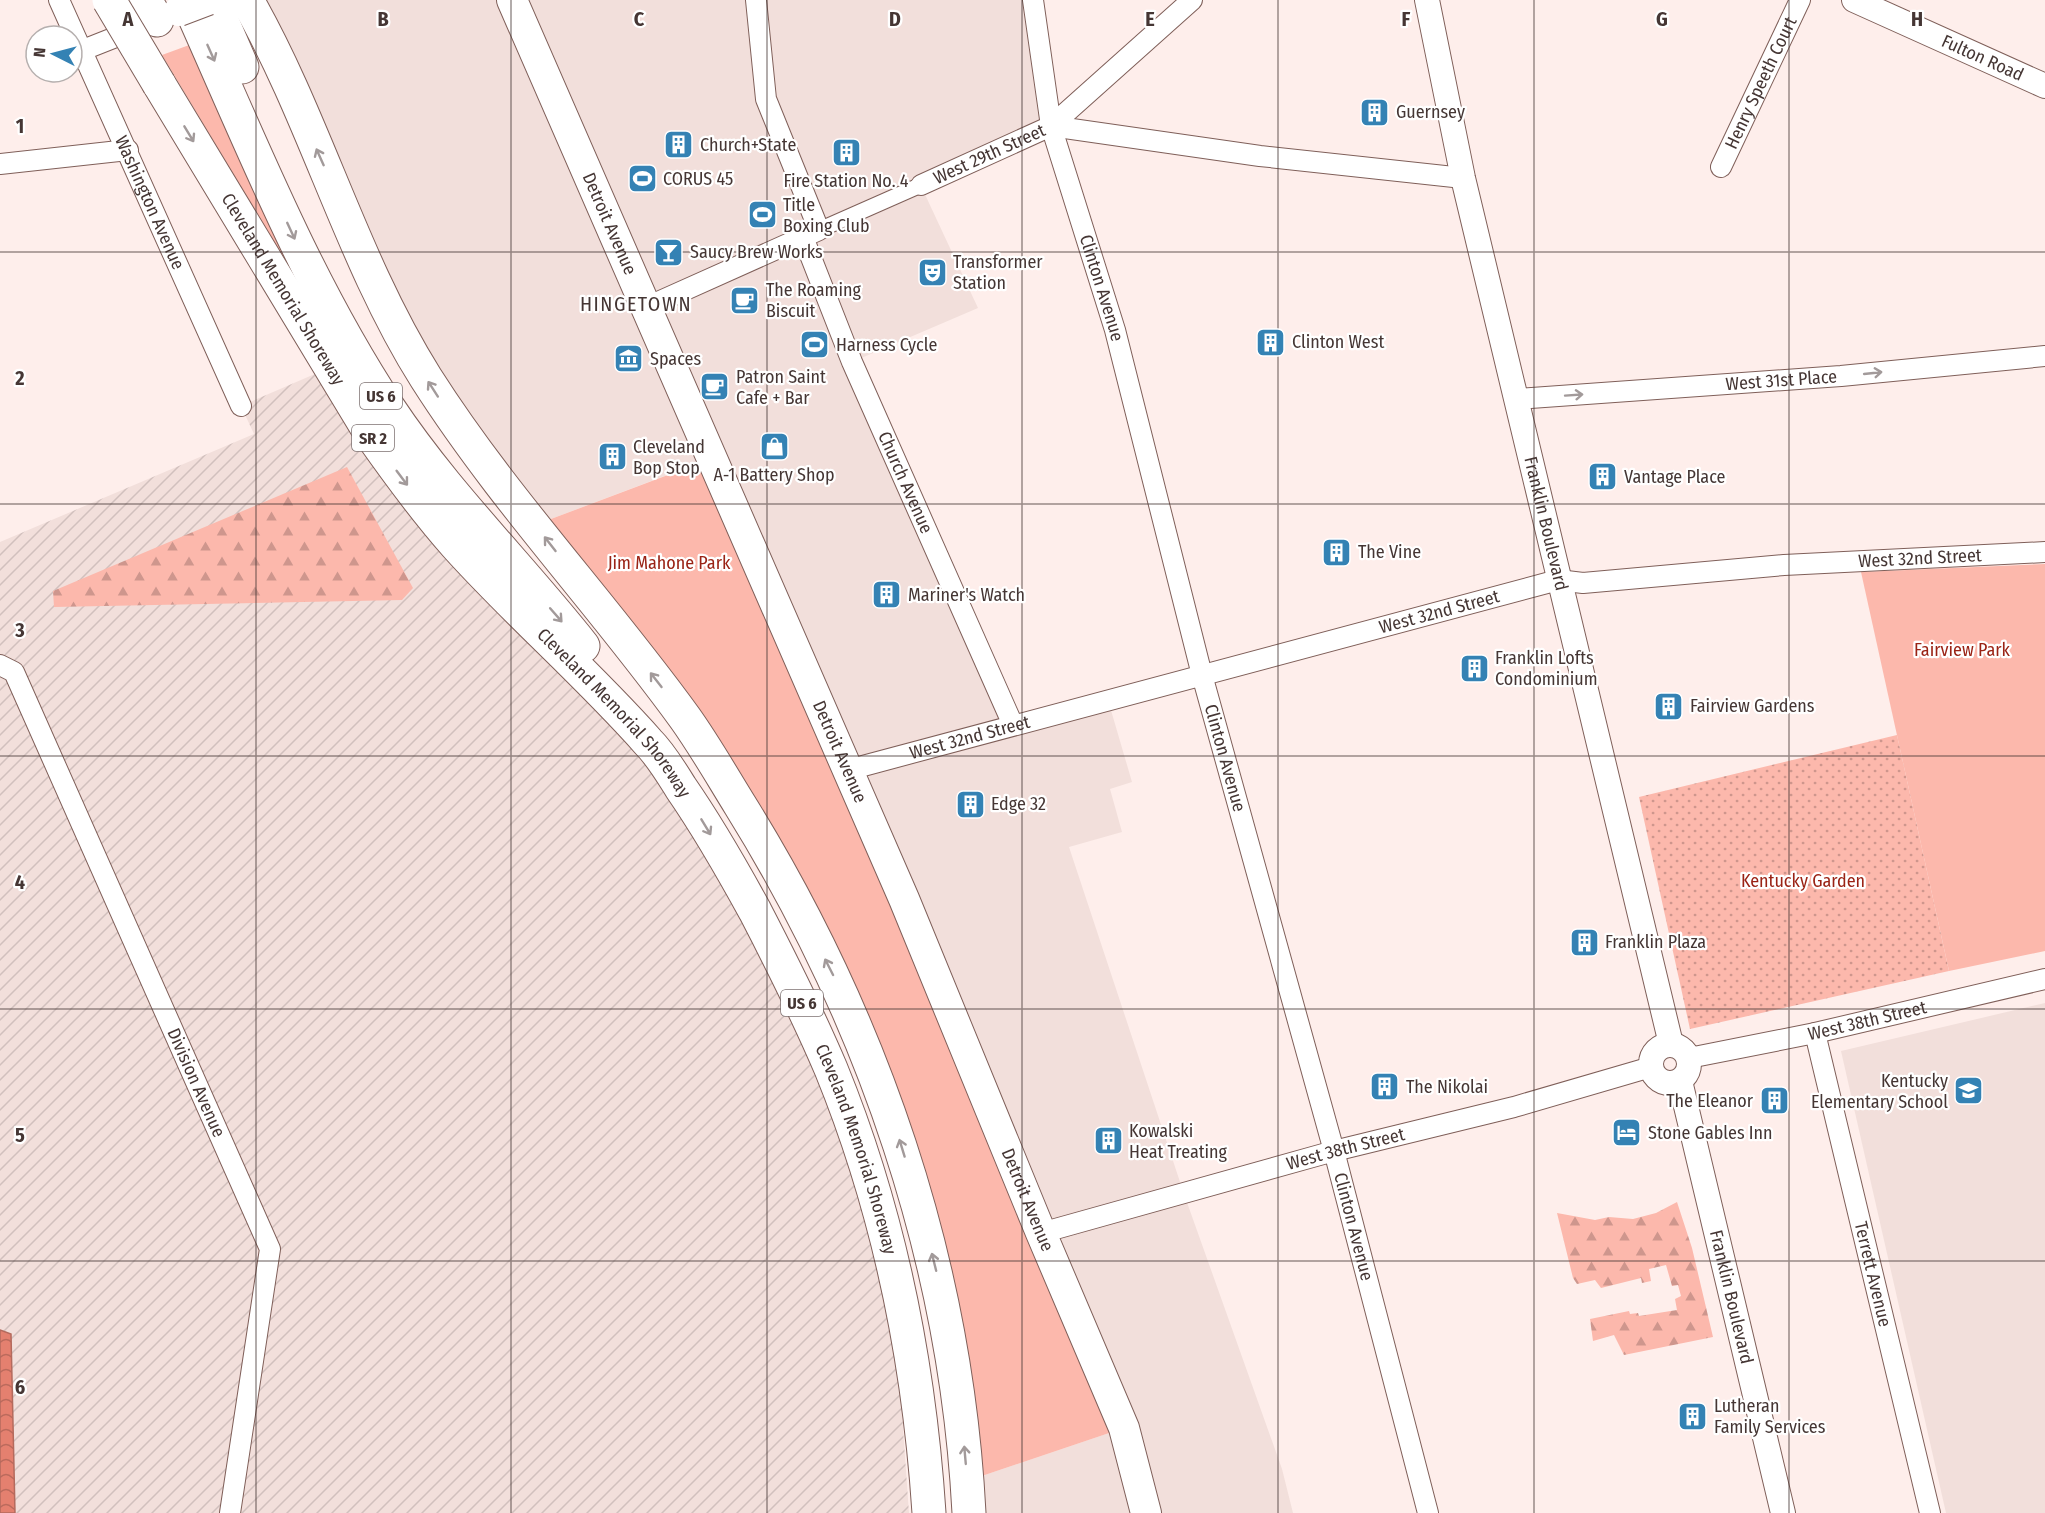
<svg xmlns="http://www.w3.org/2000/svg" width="2045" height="1513" font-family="'Fira Sans Condensed',sans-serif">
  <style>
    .built { fill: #f2dfdb }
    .industrial { fill: url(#industrial-furrows) }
    .green { fill: #fcb8ac }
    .forest { fill: url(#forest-firs) }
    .garden { fill: url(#garden-dots) }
    .water { fill: url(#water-waves); stroke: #b46a5d; stroke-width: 1.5 }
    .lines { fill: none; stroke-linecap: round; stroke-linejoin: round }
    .pedestrian-casing { stroke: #7f5f59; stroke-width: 17 }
    .minor-casing { stroke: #7f5f59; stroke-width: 22 }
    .tertiary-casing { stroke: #7f5f59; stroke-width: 26 }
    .primary-casing { stroke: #7f5f59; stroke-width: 32 }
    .motorway-casing { stroke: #7f5f59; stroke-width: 35 }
    .pedestrian { stroke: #fff; stroke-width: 15 }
    .minor { stroke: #fff; stroke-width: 20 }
    .tertiary { stroke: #fff; stroke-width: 24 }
    .primary { stroke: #fff; stroke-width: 30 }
    .motorway { stroke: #fff; stroke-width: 33 }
    .primary-bridge-casing { stroke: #7f5f59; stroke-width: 32; stroke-linecap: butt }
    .motorway-bridge-casing { stroke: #7f5f59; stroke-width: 35; stroke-linecap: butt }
    .primary-bridge { stroke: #fff; stroke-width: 30 }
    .motorway-bridge { stroke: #fff; stroke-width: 33 }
    .oneway { stroke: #a29a9a }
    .grid { fill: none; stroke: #453634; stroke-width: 1.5; stroke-opacity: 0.55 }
    .labels { text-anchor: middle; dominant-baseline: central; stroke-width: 4.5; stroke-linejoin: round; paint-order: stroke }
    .shield { fill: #fff; stroke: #7d7271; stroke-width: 1.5 }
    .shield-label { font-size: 16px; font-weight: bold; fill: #453634 }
    .street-label { font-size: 18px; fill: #453634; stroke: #fff }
    .poi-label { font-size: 18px; fill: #453634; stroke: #fff; text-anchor: start }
    .park-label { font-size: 18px; fill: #9a2315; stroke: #fff }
    .neighbourhood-label { font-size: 20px; letter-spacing: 1.5px; fill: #453634; stroke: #fff }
    .grid-label { font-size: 20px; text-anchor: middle; font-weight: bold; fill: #453634; stroke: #fff; stroke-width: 4.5; stroke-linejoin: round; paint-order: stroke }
  </style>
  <defs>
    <pattern id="industrial-furrows" width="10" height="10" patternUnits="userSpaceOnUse" patternTransform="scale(1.5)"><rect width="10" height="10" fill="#f2dfdb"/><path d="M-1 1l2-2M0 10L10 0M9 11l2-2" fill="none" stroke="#d1c0bd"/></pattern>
    <pattern id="forest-firs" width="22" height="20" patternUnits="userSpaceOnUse" patternTransform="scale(1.5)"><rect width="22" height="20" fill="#fcb8ac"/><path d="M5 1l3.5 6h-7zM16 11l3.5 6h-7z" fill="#ce968d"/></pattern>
    <pattern id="garden-dots" width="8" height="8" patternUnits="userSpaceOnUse" patternTransform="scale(1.5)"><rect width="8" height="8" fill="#fcb8ac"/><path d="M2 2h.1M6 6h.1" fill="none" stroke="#ce968d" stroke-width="1.8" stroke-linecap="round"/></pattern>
    <pattern id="water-waves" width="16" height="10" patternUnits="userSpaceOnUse" patternTransform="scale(1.5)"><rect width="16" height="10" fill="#e4806f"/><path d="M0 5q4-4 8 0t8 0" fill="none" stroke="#bb6a5c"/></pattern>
  </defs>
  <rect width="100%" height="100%" fill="#feeeeb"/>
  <g class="built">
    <polygon points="247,0 1033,0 1051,126 922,188 978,308 852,362 1013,724 1108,700 1132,782 1110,789 1122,832 1069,847 1184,1194 1282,1469 1293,1513 969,1513 967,1481 1124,1428 712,458 535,525 479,454"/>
    <polygon points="2045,1003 2045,1513 1946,1513 1841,1051"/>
  </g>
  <polygon class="industrial" points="331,367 650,744 744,892 899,1287 903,1428 909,1513 15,1513 11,1334 0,1330 0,542 254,434 241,406"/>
  <g class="green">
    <polygon points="192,44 299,284 162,55"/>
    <polygon points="713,458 1124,1428 967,1481 942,1299 793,895 535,525"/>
    <polygon points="2045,564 2045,951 1949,971 1861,572"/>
  </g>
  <g class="forest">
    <polygon points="347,467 413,588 402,600 54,607 53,591"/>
    <polygon points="1677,1202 1692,1248 1713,1337 1624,1355 1614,1335 1593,1341 1590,1319 1629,1311 1630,1314 1638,1313 1639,1316 1677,1310 1675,1299 1681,1296 1678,1285 1672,1286 1666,1265 1649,1269 1651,1281 1642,1283 1641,1278 1601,1288 1595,1280 1577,1284 1573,1278 1557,1213 1595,1220 1609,1217 1633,1219 1656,1213"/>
  </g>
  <polygon class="garden" points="1897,735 1949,971 1690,1029 1639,797"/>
  <polygon class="water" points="0,1330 11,1334 15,1513 0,1513"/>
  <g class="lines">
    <defs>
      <polyline id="pedestrian" points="819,230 921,185"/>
      <g id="minor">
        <path id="s1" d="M 59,0 L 241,406"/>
        <path id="s2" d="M 1033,0 L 1051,126 L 1115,330 L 1202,675 L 1334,1151 L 1428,1513"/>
        <polyline points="83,50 136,29"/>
        <polyline points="1051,126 1192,0"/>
        <polyline points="0,164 128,150"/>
        <path id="s3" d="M 1721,167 L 1800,0"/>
        <path id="s4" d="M 921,185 L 1051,126 L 1260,156 L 1463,178"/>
        <path id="s5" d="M 803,237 L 852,362 L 1013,725"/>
        <polyline points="647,307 819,230 766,99 756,0"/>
        <path id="s6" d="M 1516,399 L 1841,376 L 2045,356"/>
        <path id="s7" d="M 0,665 L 14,672 L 270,1249 L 230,1513"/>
        <path id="s8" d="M 848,770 L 1558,580 L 1583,583 L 1784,565 L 2045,552"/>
        <path id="s9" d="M 1815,1033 L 1930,1513"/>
        <path id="s10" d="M 1689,1058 L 1815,1033 L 2045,979"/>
        <path id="s11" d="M 1041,1233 L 1334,1151 L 1514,1107 L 1651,1067"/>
      </g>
      <g id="tertiary">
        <path id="s12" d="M 1427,0 L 1463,178 L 1671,1044"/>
        <path id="s13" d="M 1854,0 L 2045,86"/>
        <circle cx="1670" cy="1064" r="19"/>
        <path id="s14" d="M 1680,1081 L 1783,1513"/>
      </g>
      <g id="primary">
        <path id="s15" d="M 512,0 L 904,899 L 1041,1233 L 1124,1428 L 1146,1513"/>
      </g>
      <g id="motorway">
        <polyline points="145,0 157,20"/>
        <path d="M 187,0 C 249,138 305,281 388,407 C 445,493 519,565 583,646"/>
        <polyline points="213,0 242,67"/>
        <path d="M 247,0 C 316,121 352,261 426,378 C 503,499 602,603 685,718 C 705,746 722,776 740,805 C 873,1019 956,1261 969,1513"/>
        <path id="s16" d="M 159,84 L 372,436 C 398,473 425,510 456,545 C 517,613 587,673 648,742 C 661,755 671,772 681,788 C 708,827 732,869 755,911 C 782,963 808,1015 831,1069 C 889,1211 919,1360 929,1513"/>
      </g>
    </defs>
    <use href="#pedestrian" class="pedestrian-casing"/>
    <use href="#minor" class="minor-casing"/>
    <use href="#tertiary" class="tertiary-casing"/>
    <use href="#primary" class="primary-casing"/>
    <use href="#motorway" class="motorway-casing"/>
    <use href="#pedestrian" class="pedestrian"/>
    <use href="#minor" class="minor"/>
    <use href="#tertiary" class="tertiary"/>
    <use href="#primary" class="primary"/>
    <use href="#motorway" class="motorway"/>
    <defs>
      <polyline id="primary-bridge" points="179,11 208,0"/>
      <polyline id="motorway-bridge" points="109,0 159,84"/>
    </defs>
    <use href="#primary-bridge" class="primary-bridge-casing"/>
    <use href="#motorway-bridge" class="motorway-bridge-casing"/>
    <use href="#primary-bridge" class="primary-bridge"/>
    <use href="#motorway-bridge" class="motorway-bridge"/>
  </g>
  <defs><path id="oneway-shaft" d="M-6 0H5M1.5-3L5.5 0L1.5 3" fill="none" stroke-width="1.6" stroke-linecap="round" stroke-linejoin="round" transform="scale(1.5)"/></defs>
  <g class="oneway">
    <use href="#oneway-shaft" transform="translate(211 53) rotate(66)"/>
    <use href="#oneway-shaft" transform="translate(189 134) rotate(59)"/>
    <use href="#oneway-shaft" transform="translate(320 157) rotate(-114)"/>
    <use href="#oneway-shaft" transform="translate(291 231) rotate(65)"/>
    <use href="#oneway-shaft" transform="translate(1873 373) rotate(-6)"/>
    <use href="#oneway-shaft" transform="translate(433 389) rotate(-123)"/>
    <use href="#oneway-shaft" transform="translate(1574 395) rotate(-4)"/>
    <use href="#oneway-shaft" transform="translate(402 478) rotate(53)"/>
    <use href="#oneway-shaft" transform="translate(550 544) rotate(-128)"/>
    <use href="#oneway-shaft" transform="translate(556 615) rotate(49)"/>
    <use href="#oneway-shaft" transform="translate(656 680) rotate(-128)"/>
    <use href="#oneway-shaft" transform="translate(706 827) rotate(59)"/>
    <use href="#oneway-shaft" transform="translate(829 967) rotate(-117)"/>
    <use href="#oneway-shaft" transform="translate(902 1148) rotate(-107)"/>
    <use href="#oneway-shaft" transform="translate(934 1262) rotate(-104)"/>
    <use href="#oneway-shaft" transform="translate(965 1455) rotate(-95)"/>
  </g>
  <path class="grid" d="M 256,0 L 256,1513M 511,0 L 511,1513M 767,0 L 767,1513M 1022,0 L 1022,1513M 1278,0 L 1278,1513M 1534,0 L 1534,1513M 1789,0 L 1789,1513M 0,252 L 2045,252M 0,504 L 2045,504M 0,756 L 2045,756M 0,1009 L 2045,1009M 0,1261 L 2045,1261"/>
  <defs>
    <symbol id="building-square" viewBox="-11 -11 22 22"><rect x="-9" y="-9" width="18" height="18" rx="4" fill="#3482b4" stroke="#fff"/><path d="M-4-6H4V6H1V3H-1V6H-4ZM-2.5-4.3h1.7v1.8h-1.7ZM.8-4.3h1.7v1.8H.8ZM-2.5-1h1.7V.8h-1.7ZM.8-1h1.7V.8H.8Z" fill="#fff"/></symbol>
    <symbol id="stadium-square" viewBox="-11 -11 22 22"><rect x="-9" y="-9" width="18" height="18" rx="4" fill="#3482b4" stroke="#fff"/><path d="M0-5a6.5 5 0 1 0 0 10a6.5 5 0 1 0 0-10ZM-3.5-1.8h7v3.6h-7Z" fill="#fff"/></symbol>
    <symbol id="bar-square" viewBox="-11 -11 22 22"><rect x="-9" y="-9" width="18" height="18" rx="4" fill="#3482b4" stroke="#fff"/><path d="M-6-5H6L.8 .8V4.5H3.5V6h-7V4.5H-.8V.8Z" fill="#fff"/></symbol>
    <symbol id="theatre-square" viewBox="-11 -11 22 22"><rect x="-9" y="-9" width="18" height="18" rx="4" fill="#3482b4" stroke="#fff"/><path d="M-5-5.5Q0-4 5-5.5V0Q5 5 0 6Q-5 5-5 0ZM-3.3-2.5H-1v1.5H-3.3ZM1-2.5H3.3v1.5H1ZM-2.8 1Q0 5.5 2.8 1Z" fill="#fff"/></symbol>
    <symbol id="cafe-square" viewBox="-11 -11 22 22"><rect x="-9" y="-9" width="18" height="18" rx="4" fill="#3482b4" stroke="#fff"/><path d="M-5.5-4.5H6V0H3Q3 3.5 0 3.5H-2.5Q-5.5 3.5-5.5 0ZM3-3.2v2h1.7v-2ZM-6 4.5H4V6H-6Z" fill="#fff"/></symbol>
    <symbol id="museum-square" viewBox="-11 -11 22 22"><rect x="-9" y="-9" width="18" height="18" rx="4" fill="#3482b4" stroke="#fff"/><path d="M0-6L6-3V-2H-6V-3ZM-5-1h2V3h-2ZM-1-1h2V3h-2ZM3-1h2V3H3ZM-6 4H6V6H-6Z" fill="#fff"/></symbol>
    <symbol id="shop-square" viewBox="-11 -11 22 22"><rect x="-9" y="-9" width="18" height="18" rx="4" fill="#3482b4" stroke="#fff"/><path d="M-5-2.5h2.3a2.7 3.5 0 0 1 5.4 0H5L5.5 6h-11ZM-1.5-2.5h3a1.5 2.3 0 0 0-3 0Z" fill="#fff"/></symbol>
    <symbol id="school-square" viewBox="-11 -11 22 22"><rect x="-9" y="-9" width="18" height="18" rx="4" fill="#3482b4" stroke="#fff"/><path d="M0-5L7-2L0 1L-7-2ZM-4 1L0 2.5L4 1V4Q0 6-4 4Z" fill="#fff"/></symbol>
    <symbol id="hotel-square" viewBox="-11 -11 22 22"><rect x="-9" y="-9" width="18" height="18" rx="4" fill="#3482b4" stroke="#fff"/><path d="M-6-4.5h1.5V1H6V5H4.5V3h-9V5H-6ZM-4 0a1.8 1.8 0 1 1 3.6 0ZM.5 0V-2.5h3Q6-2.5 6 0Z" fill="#fff"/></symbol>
  </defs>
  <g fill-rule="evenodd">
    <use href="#building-square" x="1358" y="96" width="33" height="33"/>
    <use href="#building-square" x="662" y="128" width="33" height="33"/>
    <use href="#building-square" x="830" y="136" width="33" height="33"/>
    <use href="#stadium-square" x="626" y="162" width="33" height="33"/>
    <use href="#stadium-square" x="746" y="198" width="33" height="33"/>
    <use href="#bar-square" x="652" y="236" width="33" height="33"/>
    <use href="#theatre-square" x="916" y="256" width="33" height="33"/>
    <use href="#cafe-square" x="728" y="284" width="33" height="33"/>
    <use href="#building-square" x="1254" y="326" width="33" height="33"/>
    <use href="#stadium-square" x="798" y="328" width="33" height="33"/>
    <use href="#museum-square" x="612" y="342" width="33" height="33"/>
    <use href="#cafe-square" x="698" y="370" width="33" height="33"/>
    <use href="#shop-square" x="758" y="430" width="33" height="33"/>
    <use href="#building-square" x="596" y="440" width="33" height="33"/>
    <use href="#building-square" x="1586" y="460" width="33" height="33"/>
    <use href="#building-square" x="1320" y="536" width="33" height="33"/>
    <use href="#building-square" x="870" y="578" width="33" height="33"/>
    <use href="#building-square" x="1458" y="652" width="33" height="33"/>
    <use href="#building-square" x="1652" y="690" width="33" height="33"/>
    <use href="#building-square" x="954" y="788" width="33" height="33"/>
    <use href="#building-square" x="1568" y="926" width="33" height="33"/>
    <use href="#building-square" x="1368" y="1070" width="33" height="33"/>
    <use href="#school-square" x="1952" y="1074" width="33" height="33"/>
    <use href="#building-square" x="1758" y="1084" width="33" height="33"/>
    <use href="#hotel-square" x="1610" y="1116" width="33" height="33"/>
    <use href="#building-square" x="1092" y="1124" width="33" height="33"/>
    <use href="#building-square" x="1676" y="1400" width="33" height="33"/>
  </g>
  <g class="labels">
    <g class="shield">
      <rect x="360" y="383" width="42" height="26" rx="4.5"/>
      <rect x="352" y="425" width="42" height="26" rx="4.5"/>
      <rect x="781" y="990" width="42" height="26" rx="4.5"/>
    </g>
    <g class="shield-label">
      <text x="381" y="396">US 6</text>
      <text x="373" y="438">SR 2</text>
      <text x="802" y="1003">US 6</text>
    </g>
    <g class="street-label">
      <text stroke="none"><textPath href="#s13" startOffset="141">Fulton Road</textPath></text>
      <text stroke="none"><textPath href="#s3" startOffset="93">Henry Speeth Court</textPath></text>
      <text stroke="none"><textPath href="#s4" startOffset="75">West 29th Street</textPath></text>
      <text stroke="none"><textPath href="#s1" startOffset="222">Washington Avenue</textPath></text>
      <text stroke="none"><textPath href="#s15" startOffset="244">Detroit Avenue</textPath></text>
      <text stroke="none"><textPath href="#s2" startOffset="297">Clinton Avenue</textPath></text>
      <text stroke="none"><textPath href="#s16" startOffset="240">Cleveland Memorial Shoreway</textPath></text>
      <text stroke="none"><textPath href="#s6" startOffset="266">West 31st Place</textPath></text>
      <text stroke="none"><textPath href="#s5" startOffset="266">Church Avenue</textPath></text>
      <text stroke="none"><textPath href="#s12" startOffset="537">Franklin Boulevard</textPath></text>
      <text stroke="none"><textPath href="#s8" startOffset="1098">West 32nd Street</textPath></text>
      <text stroke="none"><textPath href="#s8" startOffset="612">West 32nd Street</textPath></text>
      <text stroke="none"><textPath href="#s16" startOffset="780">Cleveland Memorial Shoreway</textPath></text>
      <text stroke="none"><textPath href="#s8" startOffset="126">West 32nd Street</textPath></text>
      <text stroke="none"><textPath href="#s15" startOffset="820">Detroit Avenue</textPath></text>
      <text stroke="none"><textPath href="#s2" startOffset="783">Clinton Avenue</textPath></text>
      <text stroke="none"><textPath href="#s10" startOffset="182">West 38th Street</textPath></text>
      <text stroke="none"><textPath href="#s7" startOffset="465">Division Avenue</textPath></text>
      <text stroke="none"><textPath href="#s16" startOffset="1284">Cleveland Memorial Shoreway</textPath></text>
      <text stroke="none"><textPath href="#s11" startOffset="316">West 38th Street</textPath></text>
      <text stroke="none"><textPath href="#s15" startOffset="1306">Detroit Avenue</textPath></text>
      <text stroke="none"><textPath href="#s2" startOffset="1269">Clinton Avenue</textPath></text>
      <text stroke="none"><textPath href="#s9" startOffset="248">Terrett Avenue</textPath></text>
      <text stroke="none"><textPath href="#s14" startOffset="222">Franklin Boulevard</textPath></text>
    </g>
    <g class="poi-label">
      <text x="1396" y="112">Guernsey</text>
      <text x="700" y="145">Church+State</text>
      <text x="663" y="179">CORUS 45</text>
      <text x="846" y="181" text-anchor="middle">Fire Station No. 4</text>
      <text x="783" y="205">Title<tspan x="783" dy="21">Boxing Club</tspan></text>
      <text x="690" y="252">Saucy Brew Works</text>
      <text x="953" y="262">Transformer<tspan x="953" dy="21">Station</tspan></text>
      <text x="766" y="290">The Roaming<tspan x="766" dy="21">Biscuit</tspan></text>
      <text x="1292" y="342">Clinton West</text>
      <text x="836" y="345">Harness Cycle</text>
      <text x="650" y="359">Spaces</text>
      <text x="736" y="377">Patron Saint<tspan x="736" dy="21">Cafe + Bar</tspan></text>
      <text x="633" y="447">Cleveland<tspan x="633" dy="21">Bop Stop</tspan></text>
      <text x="774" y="475" text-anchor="middle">A-1 Battery Shop</text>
      <text x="1624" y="477">Vantage Place</text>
      <text x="1358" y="552">The Vine</text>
      <text x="908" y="595">Mariner's Watch</text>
      <text x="1495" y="658">Franklin Lofts<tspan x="1495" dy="21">Condominium</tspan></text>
      <text x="1690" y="706">Fairview Gardens</text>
      <text x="991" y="804">Edge 32</text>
      <text x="1605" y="942">Franklin Plaza</text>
      <text x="1948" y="1081" text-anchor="end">Kentucky<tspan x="1948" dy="21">Elementary School</tspan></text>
      <text x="1406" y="1087">The Nikolai</text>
      <text x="1753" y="1101" text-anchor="end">The Eleanor</text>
      <text x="1129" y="1131">Kowalski<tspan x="1129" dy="21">Heat Treating</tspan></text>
      <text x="1648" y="1133">Stone Gables Inn</text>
      <text x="1714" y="1406">Lutheran<tspan x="1714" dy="21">Family Services</tspan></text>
    </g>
    <g class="park-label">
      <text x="669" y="563">Jim Mahone Park</text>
      <text x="1962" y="650">Fairview Park</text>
      <text x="1803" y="881">Kentucky Garden</text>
    </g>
    <g class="neighbourhood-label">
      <text x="636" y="304">HINGETOWN</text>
    </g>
  </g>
  <g class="grid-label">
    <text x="128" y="26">A</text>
    <text x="383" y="26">B</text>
    <text x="639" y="26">C</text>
    <text x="895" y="26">D</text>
    <text x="1150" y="26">E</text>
    <text x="1406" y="26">F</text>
    <text x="1662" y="26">G</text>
    <text x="1917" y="26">H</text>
    <text x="20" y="133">1</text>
    <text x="20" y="385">2</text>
    <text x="20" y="637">3</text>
    <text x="20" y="889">4</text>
    <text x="20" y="1142">5</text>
    <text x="20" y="1394">6</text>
  </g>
  <g transform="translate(54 54) rotate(276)"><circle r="28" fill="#ffffff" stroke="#b5afae" stroke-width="1.5"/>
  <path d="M0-4.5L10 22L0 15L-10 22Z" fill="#3482b4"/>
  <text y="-9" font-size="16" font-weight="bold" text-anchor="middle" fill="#453634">N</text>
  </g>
</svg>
